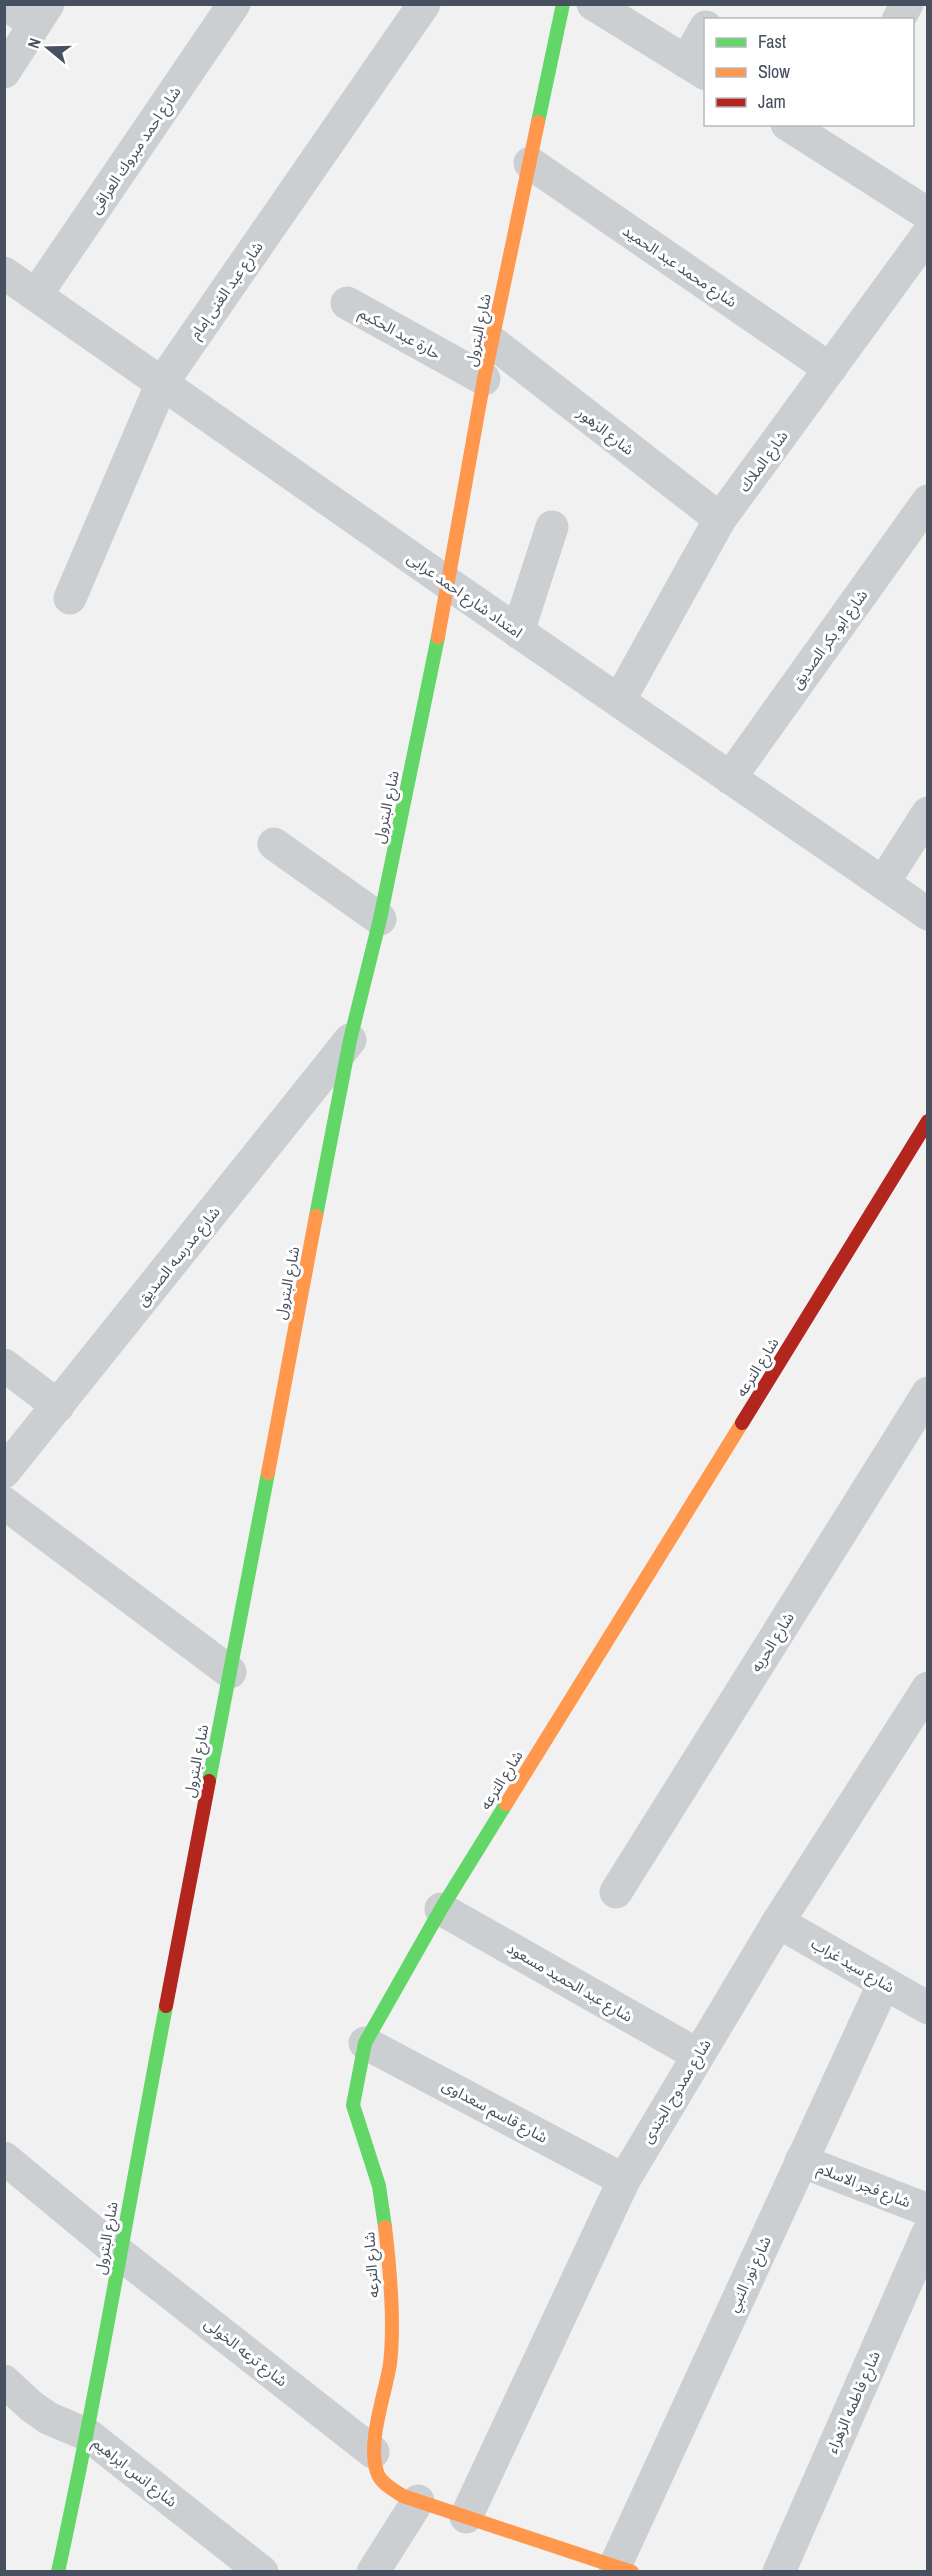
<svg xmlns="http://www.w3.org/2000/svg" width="932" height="2576" font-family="'Archivo Narrow','Noto Sans Arabic',sans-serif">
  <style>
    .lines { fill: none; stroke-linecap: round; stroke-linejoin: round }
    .street { stroke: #cccfd2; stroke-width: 33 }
    .fast { stroke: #63d668; stroke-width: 14 }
    .slow { stroke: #ff974d; stroke-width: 14 }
    .jam { stroke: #b3261e; stroke-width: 14 }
    .labels { text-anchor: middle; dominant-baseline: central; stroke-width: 6; stroke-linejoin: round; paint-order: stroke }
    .street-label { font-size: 15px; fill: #47505e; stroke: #fff }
  </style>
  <rect width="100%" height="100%" fill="#f1f1f1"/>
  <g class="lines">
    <g class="street">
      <polyline points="5,4 35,24"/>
      <polyline points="593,4 706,74"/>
      <polyline points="898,20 907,4"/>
      <polyline points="686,62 706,27"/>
      <polyline points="4,72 48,4"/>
      <polyline points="787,124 928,214"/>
      <polyline points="530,163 830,369"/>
      <polyline points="4,273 449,584 928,914"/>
      <polyline points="36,295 234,4"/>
      <polyline points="347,303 484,379"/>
      <polyline points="492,342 720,519"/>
      <polyline points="70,598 162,383 424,4"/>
      <polyline points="518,632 552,527"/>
      <polyline points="619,701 720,519 928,234"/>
      <polyline points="730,778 928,501"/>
      <polyline points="274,844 380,919"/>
      <polyline points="883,883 928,813"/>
      <polyline points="4,1365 58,1406"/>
      <polyline points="4,1472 350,1040"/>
      <polyline points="4,1503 230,1672"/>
      <polyline points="616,1892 928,1393"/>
      <polyline points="441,1909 698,2055"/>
      <polyline points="778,1922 928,2008"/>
      <polyline points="365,2043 624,2180"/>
      <polyline points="4,2158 119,2253 373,2452"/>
      <polyline points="801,2161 928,2210"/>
      <polyline points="4,2381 31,2406 48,2418 88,2435 262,2572"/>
      <polyline points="466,2517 624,2180 778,1922 928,1688"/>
      <polyline points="615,2566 884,1983"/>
      <polyline points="373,2572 418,2501"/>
      <polyline points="779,2572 928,2233"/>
    </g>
    <g class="fast">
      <polyline points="538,122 563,4"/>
      <polyline points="316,1216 350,1040 380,919 438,637"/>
      <polyline points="209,1781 268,1473"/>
      <polyline points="385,2227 379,2186 353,2105 365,2043 441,1909 506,1804"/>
      <path d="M 58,2572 C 99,2384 130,2195 166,2006"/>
    </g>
    <g class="slow">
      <polyline points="438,637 484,379 538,122"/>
      <polyline points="268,1473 316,1216"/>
      <polyline points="506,1804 742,1423"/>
      <path d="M 385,2227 C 390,2269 395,2322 390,2364 C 385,2395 367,2442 377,2472 C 380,2483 394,2490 403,2496 L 632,2572"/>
    </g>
    <g class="jam">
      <polyline points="742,1423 928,1121"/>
      <polyline points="166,2006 209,1781"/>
    </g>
  </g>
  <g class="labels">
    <g class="street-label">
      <text transform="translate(135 150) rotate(-56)">شارع احمد مبروك العراقى</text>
      <text transform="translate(680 266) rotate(34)">شارع محمد عبد الحميد</text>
      <text transform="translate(226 290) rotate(-55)">شارع عبد الغنى إمام</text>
      <text transform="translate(478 330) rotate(-78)">شارع البترول</text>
      <text transform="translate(400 333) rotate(29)">حارة عبد الحكيم</text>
      <text transform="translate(606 431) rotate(38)">شارع الزهور</text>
      <text transform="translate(763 461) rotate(-54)">شارع الملاك</text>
      <text transform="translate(465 595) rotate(35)">امتداد شارع احمد عرابى</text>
      <text transform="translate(829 639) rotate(-54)">شارع ابو بكر الصديق</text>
      <text transform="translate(386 807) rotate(-78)">شارع البترول</text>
      <text transform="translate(178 1256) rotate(-51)">شارع مدرسه الصديق</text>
      <text transform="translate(287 1283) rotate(-79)">شارع البترول</text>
      <text transform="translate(757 1367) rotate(-58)">شارع الترعه</text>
      <text transform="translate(772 1642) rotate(-58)">شارع الحريه</text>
      <text transform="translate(196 1761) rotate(-79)">شارع البترول</text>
      <text transform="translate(501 1780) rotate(-58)">شارع الترعه</text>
      <text transform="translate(853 1965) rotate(30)">شارع سيد غراب</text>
      <text transform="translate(570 1982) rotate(30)">شارع عبد الحميد مسعود</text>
      <text transform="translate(676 2091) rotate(-59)">شارع ممدوح الجندى</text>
      <text transform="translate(495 2111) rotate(28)">شارع قاسم سعداوى</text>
      <text transform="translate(864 2185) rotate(21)">شارع فجر الاسلام</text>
      <text transform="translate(106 2238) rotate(-80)">شارع البترول</text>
      <text transform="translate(371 2265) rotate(-94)">شارع الترعه</text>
      <text transform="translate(749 2274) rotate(-65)">شارع نور النبي</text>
      <text transform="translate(246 2352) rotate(38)">شارع ترعه الخولى</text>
      <text transform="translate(853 2402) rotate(-66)">شارع فاطمه الزهراء</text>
      <text transform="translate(135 2472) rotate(38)">شارع انس ابراهيم</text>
    </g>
  </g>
  <rect width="932" height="2576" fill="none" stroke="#47505e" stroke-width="12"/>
  <rect x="704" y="18" width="210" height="108" fill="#ffffff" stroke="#b5b9bf" stroke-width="1.5"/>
  <rect x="716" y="38" width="30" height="9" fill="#63d668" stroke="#b5b9bf" stroke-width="1.5"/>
  <text x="758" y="48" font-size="18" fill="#47505e">Fast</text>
  <rect x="716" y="68" width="30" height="9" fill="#ff974d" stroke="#b5b9bf" stroke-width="1.5"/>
  <text x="758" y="78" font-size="18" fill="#47505e">Slow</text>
  <rect x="716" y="98" width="30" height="9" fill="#b3261e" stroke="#b5b9bf" stroke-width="1.5"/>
  <text x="758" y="108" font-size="18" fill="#47505e">Jam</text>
  <g transform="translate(48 48) rotate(289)" stroke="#ffffff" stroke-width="4.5" paint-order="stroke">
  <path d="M0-4.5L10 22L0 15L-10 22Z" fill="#47505e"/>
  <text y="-9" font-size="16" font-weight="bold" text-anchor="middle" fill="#47505e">N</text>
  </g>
</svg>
